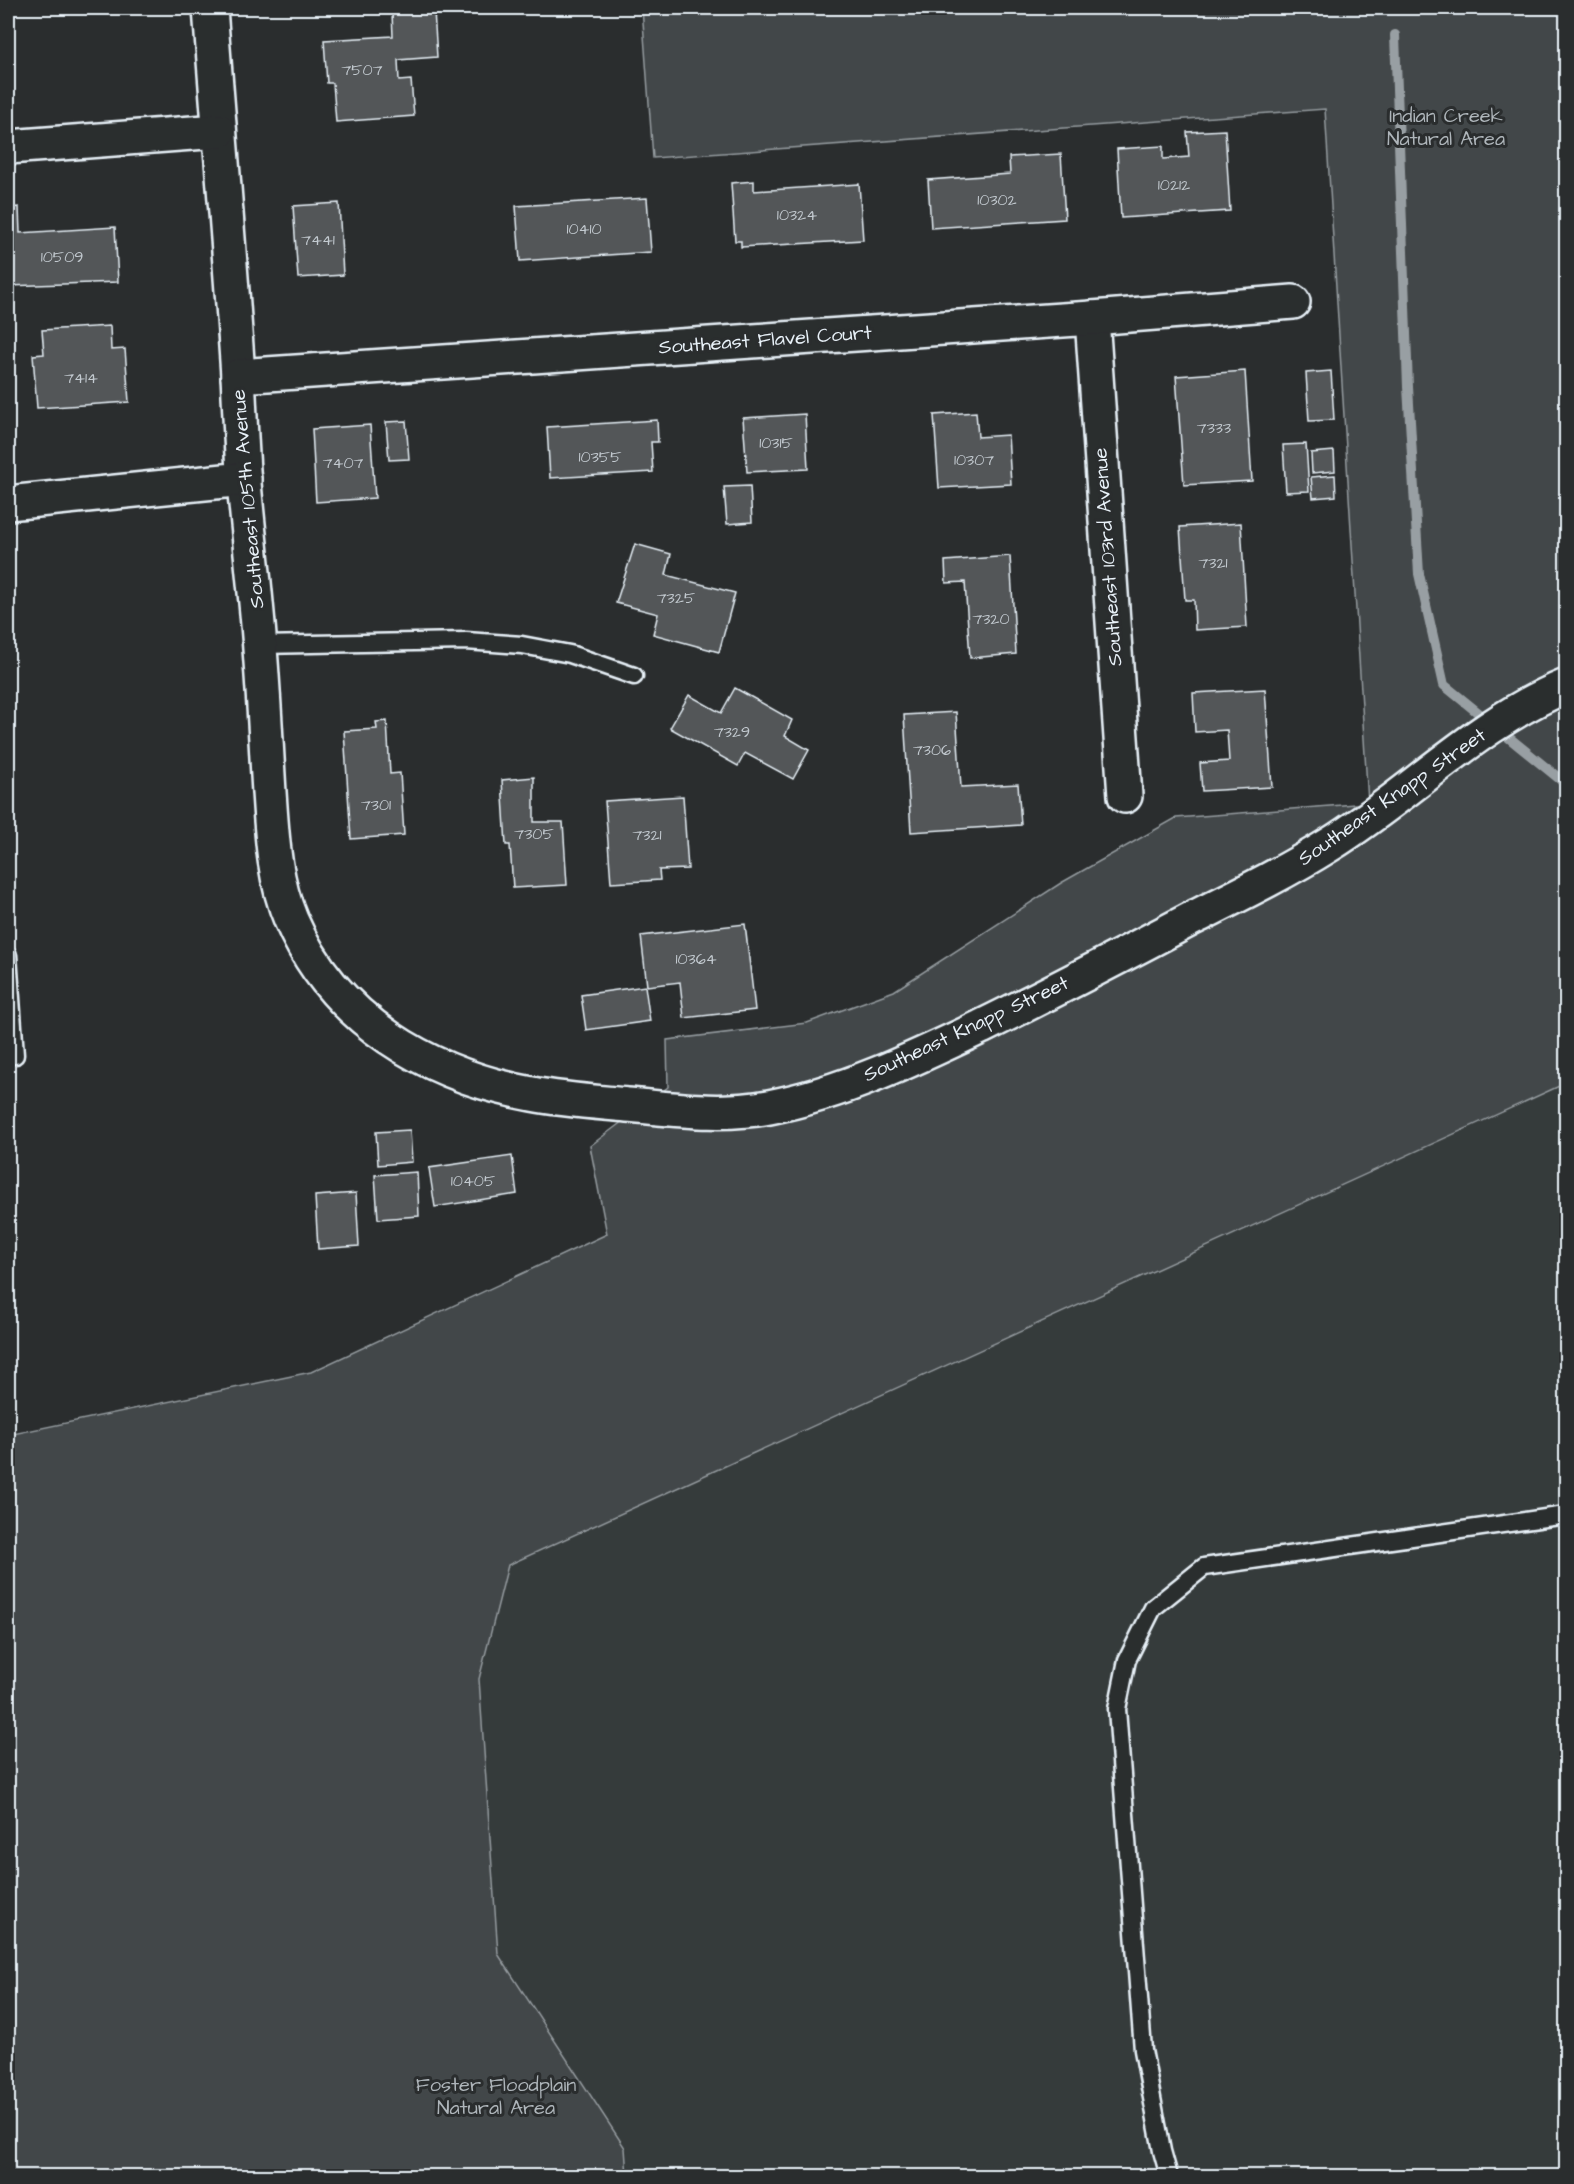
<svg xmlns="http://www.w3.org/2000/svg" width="1574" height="2184" font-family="'Architects Daughter',sans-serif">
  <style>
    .built { fill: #363a3b }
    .green { fill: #424648; stroke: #959ca0; stroke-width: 1.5 }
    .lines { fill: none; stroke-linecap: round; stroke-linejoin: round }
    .stream { stroke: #989fa3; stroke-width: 10 }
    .building { fill: #535759; stroke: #e8f1f8; stroke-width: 1.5 }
    .service-casing { stroke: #e8f1f8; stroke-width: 21 }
    .minor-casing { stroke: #e8f1f8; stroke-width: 38 }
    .service { stroke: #2a2d2e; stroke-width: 16 }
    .minor { stroke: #2a2d2e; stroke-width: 33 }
    .labels { text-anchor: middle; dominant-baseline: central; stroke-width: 6; stroke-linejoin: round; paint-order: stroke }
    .number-label { font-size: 16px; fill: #c3cad0 }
    .park-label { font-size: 20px; fill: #aeb5ba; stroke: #2a2d2e }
    .street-label { font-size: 20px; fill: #e8f1f8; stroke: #2a2d2e }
  </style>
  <rect width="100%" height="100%" fill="#2a2d2e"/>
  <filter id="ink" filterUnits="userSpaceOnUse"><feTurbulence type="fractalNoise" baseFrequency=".0167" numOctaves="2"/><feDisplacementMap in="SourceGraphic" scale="12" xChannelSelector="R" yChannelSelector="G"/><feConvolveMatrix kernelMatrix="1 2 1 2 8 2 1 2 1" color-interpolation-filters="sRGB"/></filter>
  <g filter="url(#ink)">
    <polygon class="built" points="1566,1083 1566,2176 627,2176 625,2148 498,1955 479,1679 508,1565"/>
    <polygon class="green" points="642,8 1566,8 1566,1083 508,1565 479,1679 498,1954 625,2148 627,2176 8,2176 8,1435 311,1372 607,1234 590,1146 668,1087 667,1040 807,1023 894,991 1061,883 1176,818 1368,803 1325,109 653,158"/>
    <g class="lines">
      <polyline class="stream" points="1395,35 1408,387 1419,574 1444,685 1566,784"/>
    </g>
    <g class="building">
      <polygon points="434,11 437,57 398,60 399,81 411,80 414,116 336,122 333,83 327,83 324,40 393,36 392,13"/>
      <polygon points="1225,130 1230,211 1121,218 1117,149 1163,146 1163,159 1189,157 1187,132"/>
      <polygon points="1061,154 1065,219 931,228 928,180 1010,174 1009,157"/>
      <polygon points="754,181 754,191 859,184 863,240 741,247 741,241 735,241 731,183"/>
      <polygon points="647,198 651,252 520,261 516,206"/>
      <polygon points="339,203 343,275 298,278 293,206"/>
      <polygon points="19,207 20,233 115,227 118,282 8,286 8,208"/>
      <polygon points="110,326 111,350 125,349 129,402 37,408 33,355 44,354 42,330"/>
      <polygon points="1245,371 1252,481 1184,485 1176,376"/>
      <polygon points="1331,371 1334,420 1309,421 1306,373"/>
      <polygon points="976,412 978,437 1008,435 1011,484 939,488 934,415"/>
      <polygon points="805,414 808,469 747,472 743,418"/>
      <polygon points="657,420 658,442 651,442 653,472 550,478 547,427"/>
      <polygon points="406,421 409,459 389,460 386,422"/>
      <polygon points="370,425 375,498 316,502 312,429"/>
      <polygon points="1306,444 1309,491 1286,492 1283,445"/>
      <polygon points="1334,451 1335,471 1312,473 1311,453"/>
      <polygon points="1335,475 1336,496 1313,498 1311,477"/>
      <polygon points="750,486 752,522 727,524 724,487"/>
      <polygon points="1241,523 1247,627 1195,630 1194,600 1185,600 1180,527"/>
      <polygon points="635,544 671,554 666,575 735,593 719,652 653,634 658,614 616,603"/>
      <polygon points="1010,556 1016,654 970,658 965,582 946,583 945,561"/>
      <polygon points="735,688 792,720 785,736 809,750 793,779 745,753 738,766 670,728 689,695 721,713"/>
      <polygon points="1265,689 1272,787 1202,791 1200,763 1229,761 1227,730 1195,732 1193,693"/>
      <polygon points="956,712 961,787 1018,784 1021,825 911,832 904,715"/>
      <polygon points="387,721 390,774 400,773 404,835 351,839 344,731 377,729 376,722"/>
      <polygon points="534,777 534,822 563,822 567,885 513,888 510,845 506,845 502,780"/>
      <polygon points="683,796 688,869 659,870 660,880 611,883 605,801"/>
      <polygon points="745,924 755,1010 684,1018 680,982 647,986 641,936"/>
      <polygon points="645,986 650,1021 586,1030 581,995"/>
      <polygon points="410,1130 412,1162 378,1165 376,1132"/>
      <polygon points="512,1156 517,1194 435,1207 429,1168"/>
      <polygon points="417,1172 419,1216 378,1219 375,1175"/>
      <polygon points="356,1193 359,1246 318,1249 315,1196"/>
    </g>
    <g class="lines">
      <defs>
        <g id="service">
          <polyline points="260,645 466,641 522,645 570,654 634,676"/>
          <polyline points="8,955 15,1055 8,1055"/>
          <polyline points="1169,2176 1162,2151 1143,2050 1117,1709 1127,1660 1153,1608 1204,1567 1566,1515"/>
        </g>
        <g id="minor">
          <path d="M 210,8 C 219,130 230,253 238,376 C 240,412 241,448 244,483 C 249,539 256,594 260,649 C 264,697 266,744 269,792 C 272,836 274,880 291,920 C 334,1020 428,1075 532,1094 C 563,1100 595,1102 627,1105 C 674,1109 722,1116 769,1107 C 843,1093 914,1059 981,1027 C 1052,992 1123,955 1193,918 C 1239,895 1286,872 1329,845 C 1410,795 1478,722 1566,686"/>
          <polyline points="8,147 219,131"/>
          <polyline points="1092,318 1125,796"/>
          <polyline points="238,376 1092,318 1293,302"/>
          <polyline points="8,503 244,479"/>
        </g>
      </defs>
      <use href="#service" class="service-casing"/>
      <use href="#minor" class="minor-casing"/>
      <use href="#service" class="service"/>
      <use href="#minor" class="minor"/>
    </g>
  </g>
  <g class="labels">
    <g class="number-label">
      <text x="362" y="70">7507</text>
      <text x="1174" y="185">10212</text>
      <text x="997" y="200">10302</text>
      <text x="797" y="215">10324</text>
      <text x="584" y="229">10410</text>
      <text x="318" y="240">7441</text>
      <text x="62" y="257">10509</text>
      <text x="81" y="378">7414</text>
      <text x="1214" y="428">7333</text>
      <text x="776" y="443">10315</text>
      <text x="600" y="457">10355</text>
      <text x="974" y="460">10307</text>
      <text x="343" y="463">7407</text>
      <text x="1213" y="563">7321</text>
      <text x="676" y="598">7325</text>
      <text x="991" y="619">7320</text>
      <text x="732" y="732">7329</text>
      <text x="932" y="750">7306</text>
      <text x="376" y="805">7301</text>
      <text x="534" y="834">7305</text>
      <text x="647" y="835">7321</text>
      <text x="696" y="959">10364</text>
      <text x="473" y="1181">10405</text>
    </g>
    <g class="park-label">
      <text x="1446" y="116">Indian Creek<tspan x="1446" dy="23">Natural Area</tspan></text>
      <text x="496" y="2085">Foster Floodplain<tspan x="496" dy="23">Natural Area</tspan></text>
    </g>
    <g class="street-label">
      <text transform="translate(765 340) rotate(-4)">Southeast Flavel Court</text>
      <text transform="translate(248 499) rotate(-95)">Southeast 105th Avenue</text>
      <text transform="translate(1108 557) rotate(-94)">Southeast 103rd Avenue</text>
      <text transform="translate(1392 797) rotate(-35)">Southeast Knapp Street</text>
      <text transform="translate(966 1029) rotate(-25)">Southeast Knapp Street</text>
    </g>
  </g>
  <rect width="1574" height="2184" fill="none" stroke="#2a2d2e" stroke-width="30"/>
  <rect x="15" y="15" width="1544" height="2154" fill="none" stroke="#e8f1f8" stroke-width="2" filter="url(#ink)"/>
</svg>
